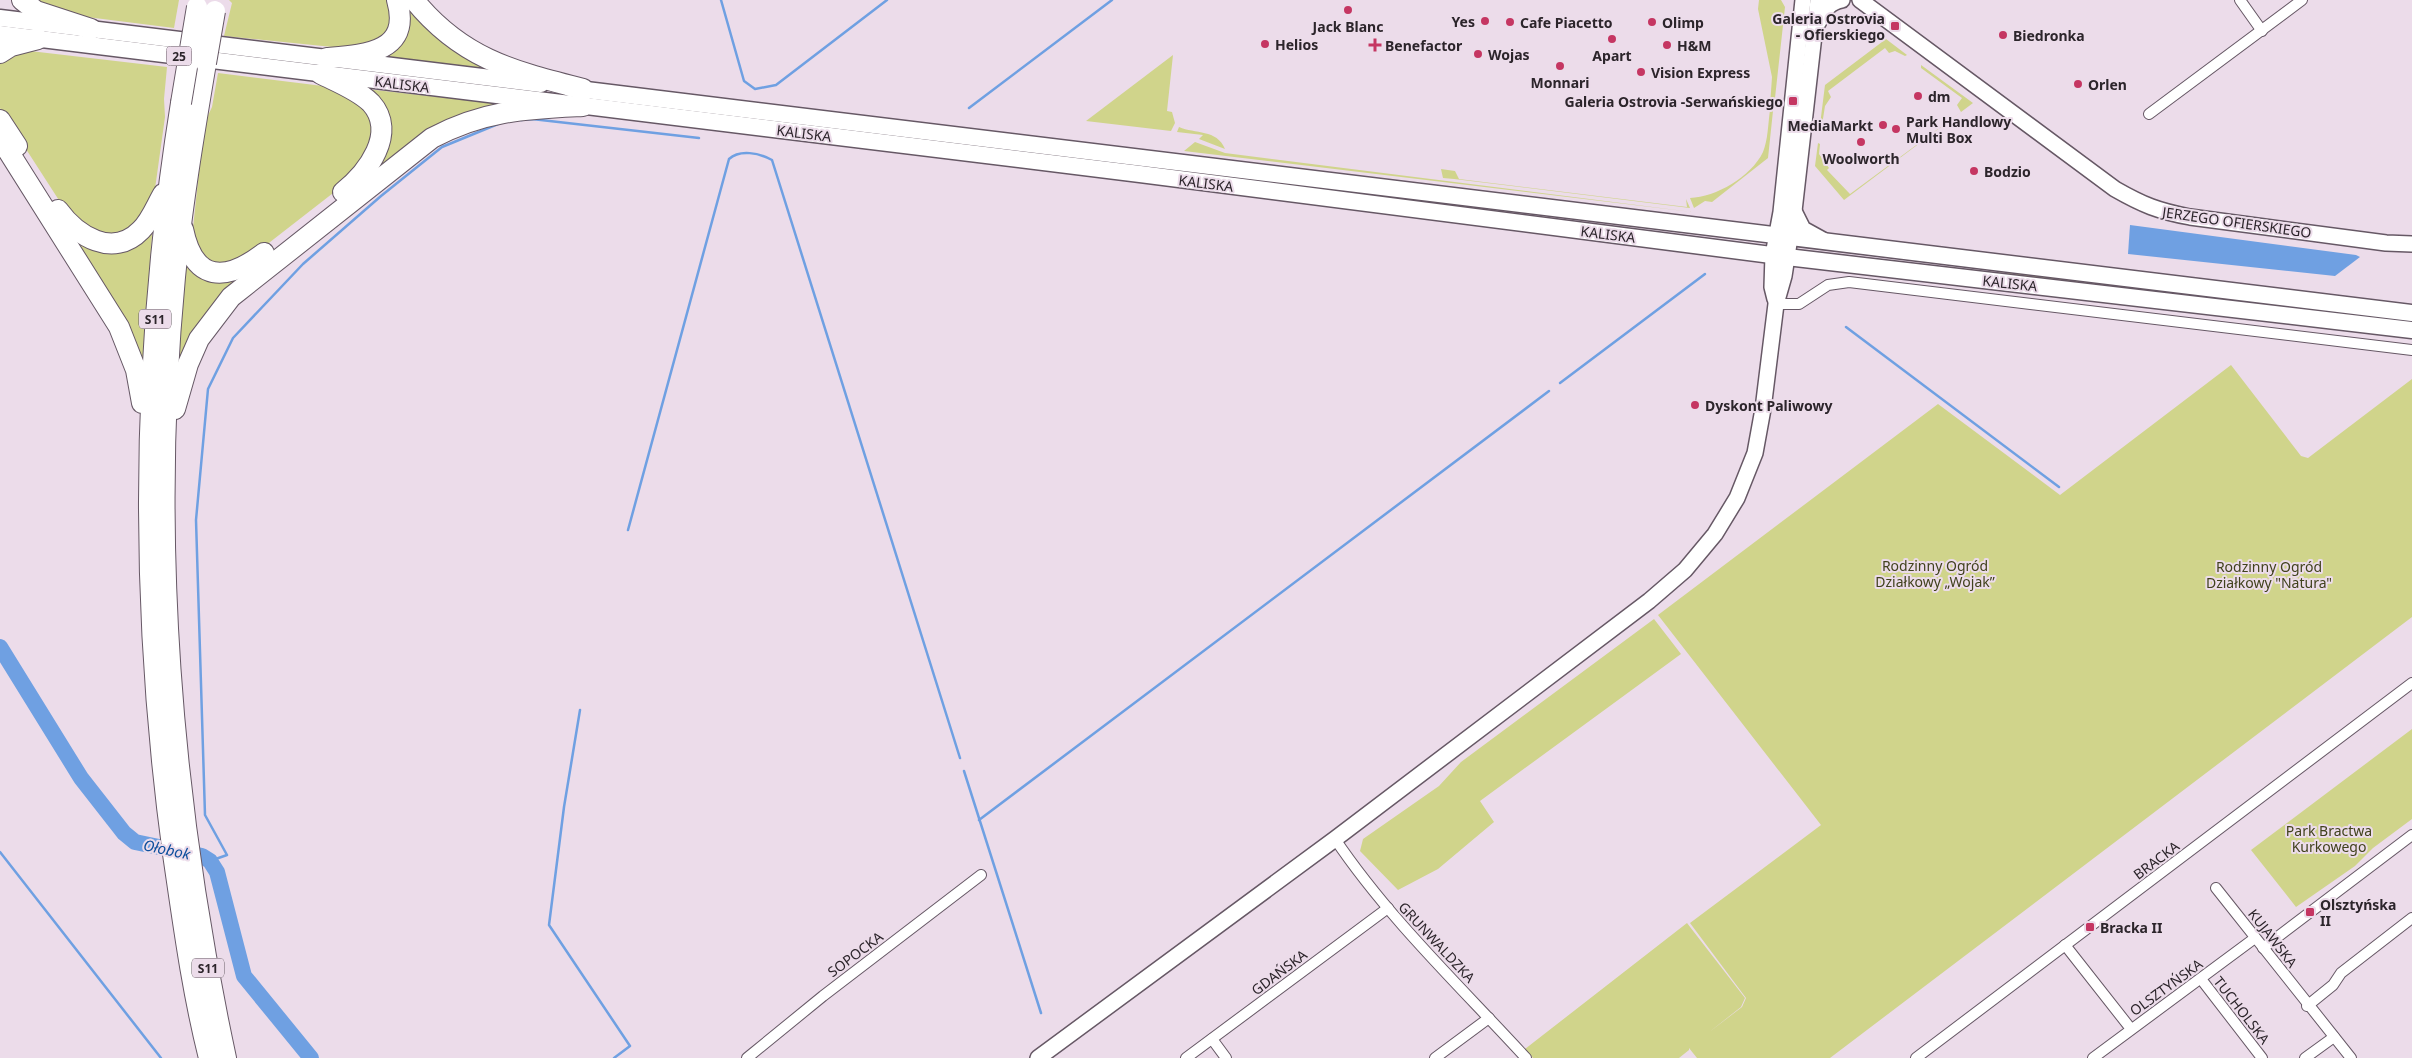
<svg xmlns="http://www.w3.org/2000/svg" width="2412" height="1058" font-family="'Noto Sans',sans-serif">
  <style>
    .green { fill: #d0d48b }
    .water { fill: #6fa0e2 }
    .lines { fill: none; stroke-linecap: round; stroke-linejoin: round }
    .stream { stroke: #6fa0e2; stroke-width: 2.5 }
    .river { stroke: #6fa0e2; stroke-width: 16 }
    .street-casing { stroke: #665865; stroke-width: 12 }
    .secondary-casing { stroke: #665865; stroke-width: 18 }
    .primary-casing { stroke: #665865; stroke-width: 19 }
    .highway-casing { stroke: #665865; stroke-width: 22 }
    .street { stroke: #fff; stroke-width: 10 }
    .secondary { stroke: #fff; stroke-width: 15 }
    .primary { stroke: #fff; stroke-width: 16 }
    .highway { stroke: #fff; stroke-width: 20 }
    .highway-bridge-casing { stroke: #665865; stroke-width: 22; stroke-linecap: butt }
    .highway-bridge { stroke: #fff; stroke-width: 20 }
    .poi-dot { fill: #c53662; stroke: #ecdcea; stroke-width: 2 }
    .labels { text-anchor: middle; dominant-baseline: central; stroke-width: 4; stroke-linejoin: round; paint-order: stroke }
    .shield { fill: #ecdcea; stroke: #665c64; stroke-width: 1 }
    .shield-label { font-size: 12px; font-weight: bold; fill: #2c252b }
    .poi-label { font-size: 14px; font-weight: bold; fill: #2c252b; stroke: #ecdcea; text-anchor: start }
    .street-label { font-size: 14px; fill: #2c252b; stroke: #ecdcea }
    .park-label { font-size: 14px; fill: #41421d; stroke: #ecdcea }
    .water-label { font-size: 15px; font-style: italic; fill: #0e4f9d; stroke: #ecdcea }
  </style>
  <rect width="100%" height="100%" fill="#ecdcea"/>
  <g class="green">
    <polygon points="30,0 179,0 174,28 63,14"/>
    <polygon points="229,0 390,0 394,19 386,38 352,49 224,36 232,3"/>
    <polygon points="402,0 496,70 381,56"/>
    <polygon points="1759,0 1781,0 1785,7 1774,107 1770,106 1772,77 1758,9"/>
    <polygon points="1886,39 1907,55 1905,56 1895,51 1889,53 1885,48 1828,91 1831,97 1825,106 1822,125 1820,125 1825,85"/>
    <polygon points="30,51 167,67 164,99 165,117 154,196 133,226 122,231 112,234 97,232 64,208 4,115 0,108 0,61 8,55"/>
    <polygon points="1173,55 1167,111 1172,112 1175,123 1171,131 1086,121"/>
    <polygon points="1921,65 1973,103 1844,200 1815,166 1818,143 1820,144 1819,154 1829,168 1827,170 1850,194 1961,112 1957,105 1962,98 1921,68"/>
    <polygon points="218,73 331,87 366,108 375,133 355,176 247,260 213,265 199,253 193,228 204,124 212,107"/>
    <polygon points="366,89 510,105 365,181 384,154"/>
    <path d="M 1770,110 L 1773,111 L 1768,158 L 1712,202 L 1705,201 L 1694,208 L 1690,198 C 1716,197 1751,177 1763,152 C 1768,140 1768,124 1770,110 Z"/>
    <path d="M 1179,127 C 1195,134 1217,129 1225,149 L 1199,139 L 1203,135 L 1177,132 Z"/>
    <polygon points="1195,142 1225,153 1692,212 1184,151"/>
    <polygon points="1441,169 1455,171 1459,179 1687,207 1686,199 1690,208 1454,179 1443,178"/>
    <polygon points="153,223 142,370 66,228 91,243"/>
    <polygon points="186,256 242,275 178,372"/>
    <polygon points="1967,270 2049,276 2412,320 2412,324"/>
    <polygon points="2231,365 2301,456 2308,458 2412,379 2412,617 1830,1058 1697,1058 1689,1048 1689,1050 1679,1058 1533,1058 1525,1049 1687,923 1745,998 1741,1007 1708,1033 1742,1007 1746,998 1690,923 1821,825 1658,615 1938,404 2060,495"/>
    <polygon points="1654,619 1681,654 1480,801 1494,822 1438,869 1398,890 1360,851 1363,839 1439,786 1461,762"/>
    <polygon points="2412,729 2412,819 2373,848 2355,866 2296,907 2251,850"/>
  </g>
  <polygon class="water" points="2130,225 2356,255 2360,257 2335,276 2128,254"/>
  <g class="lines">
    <g class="stream">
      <polyline points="721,0 744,81 755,89 776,85 887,0"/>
      <polyline points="969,108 1112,0"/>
      <polyline points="521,120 532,119 699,138"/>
      <polyline points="1846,327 2059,487"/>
      <polyline points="1560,383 1705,274"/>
      <path d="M 628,530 L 729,159 C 740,149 759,153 772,160 L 960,758"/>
      <polyline points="580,710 564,807 549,925 630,1046 614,1058"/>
      <polyline points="964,771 1041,1013"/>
      <polyline points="979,820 1549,391"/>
      <polyline points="0,852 161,1058"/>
      <polyline points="210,861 227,855 205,815 196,520 208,389 233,338 303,264 381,196 442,147 498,124"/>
    </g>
    <polyline class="river" points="0,647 81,778 124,833 135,842 202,856 210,861 217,872 244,976 311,1058"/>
    <defs>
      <g id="street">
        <polyline points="2240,0 2262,31"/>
        <polyline points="2149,114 2302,0"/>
        <polyline points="1776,304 1799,304 1828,285 1849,282 2412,350"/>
        <path d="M 1335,839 C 1389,919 1461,987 1526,1058"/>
        <polyline points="2216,888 2351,1058"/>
        <polyline points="2065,945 2131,1029"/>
        <polyline points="2263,948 2412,835"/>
        <polyline points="2201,979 2262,1058"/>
        <polyline points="2307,1006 2333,985 2341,973 2412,918"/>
        <polyline points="1212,1039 1226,1058"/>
        <polyline points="747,1058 823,996 981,875"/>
        <polyline points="1186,1058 1388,908"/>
        <polyline points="1435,1058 1489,1018"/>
        <polyline points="1916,1058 2412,683"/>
        <polyline points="2093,1058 2255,938"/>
        <polyline points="2305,1058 2334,1037"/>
      </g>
      <g id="secondary">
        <path d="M 1860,0 L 2115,189 C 2143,205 2158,211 2190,217 L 2386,243 L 2412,244"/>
        <path d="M 1818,23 C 1825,10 1828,3 1842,0"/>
        <polyline points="1794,211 1803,229 1823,240"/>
        <polyline points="1775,299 1772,287 1773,255 1781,212 1803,0"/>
        <polyline points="1038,1058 1335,839 1649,601 1685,570 1715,534 1737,498 1755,453 1763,409 1776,304 1784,276 1794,211 1818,0"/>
      </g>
      <g id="primary">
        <polyline points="0,18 541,84"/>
        <polyline points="0,34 1140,174 1787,257 2412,330"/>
        <polyline points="570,88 2412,313"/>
      </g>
      <g id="highway">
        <polyline points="22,0 36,11 91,29"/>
        <path d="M 414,0 C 462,59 513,71 583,89"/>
        <polyline points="0,53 11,46 38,39"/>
        <path d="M 327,58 C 364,55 412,53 397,0"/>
        <path d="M 206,63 C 194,134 182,206 175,277 C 150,537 171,803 226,1058"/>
        <path d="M 321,74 C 337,82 358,90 371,103 C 398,133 367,173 343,192"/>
        <path d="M 181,103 C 141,351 139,604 173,854 C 183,922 192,991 209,1058"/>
        <polyline points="0,120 17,146"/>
        <polyline points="0,138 119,327 136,370 142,403"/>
        <path d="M 58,210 C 77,236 113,259 141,230 C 151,220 156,206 163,194"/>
        <path d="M 183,229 C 194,283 226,282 264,253"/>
        <path d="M 175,409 L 188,364 L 199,339 L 231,297 L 432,138 C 485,110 525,109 583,106"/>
      </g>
    </defs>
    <use href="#street" class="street-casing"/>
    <use href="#secondary" class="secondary-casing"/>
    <use href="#primary" class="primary-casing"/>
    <use href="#highway" class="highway-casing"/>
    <use href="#street" class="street"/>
    <use href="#secondary" class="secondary"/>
    <use href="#primary" class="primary"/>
    <use href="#highway" class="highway"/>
    <defs>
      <g id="highway-bridge">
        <polyline points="206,63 215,11"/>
        <polyline points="181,103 197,7"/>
      </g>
    </defs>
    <use href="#highway-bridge" class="highway-bridge-casing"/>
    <use href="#highway-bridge" class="highway-bridge"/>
  </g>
  <g class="poi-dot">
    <circle cx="1348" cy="10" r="5"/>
    <circle cx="1485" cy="21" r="5"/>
    <circle cx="1510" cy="22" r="5"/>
    <circle cx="1652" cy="22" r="5"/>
    <rect x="1890" y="21" width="10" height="10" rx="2.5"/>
    <circle cx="2003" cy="35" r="5"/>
    <circle cx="1612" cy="39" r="5"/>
    <circle cx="1265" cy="44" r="5"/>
    <path d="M1372.5 37.5h5v5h5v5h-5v5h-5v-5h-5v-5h5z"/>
    <circle cx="1667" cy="45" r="5"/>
    <circle cx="1478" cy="54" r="5"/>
    <circle cx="1560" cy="66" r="5"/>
    <circle cx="1641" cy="72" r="5"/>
    <circle cx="2078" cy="84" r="5"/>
    <circle cx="1918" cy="96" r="5"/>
    <rect x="1788" y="96" width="10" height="10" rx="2.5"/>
    <circle cx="1883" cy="125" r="5"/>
    <circle cx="1896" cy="129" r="5"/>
    <circle cx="1861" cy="142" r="5"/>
    <circle cx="1974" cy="171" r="5"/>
    <circle cx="1695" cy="405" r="5"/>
    <rect x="2305" y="907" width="10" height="10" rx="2.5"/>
    <rect x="2085" y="922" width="10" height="10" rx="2.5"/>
  </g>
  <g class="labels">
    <g class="shield">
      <rect x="166.5" y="46.5" width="25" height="19" rx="4"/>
      <rect x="139" y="309.5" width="32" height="19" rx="4"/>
      <rect x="192" y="958.5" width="32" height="19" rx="4"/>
    </g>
    <g class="shield-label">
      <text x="179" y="56">25</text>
      <text x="155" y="319">S11</text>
      <text x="208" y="968">S11</text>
    </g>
    <g class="poi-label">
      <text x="1885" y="18" text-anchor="end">Galeria Ostrovia<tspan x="1885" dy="16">- Ofierskiego</tspan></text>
      <text x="1475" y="21" text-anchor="end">Yes</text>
      <text x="1520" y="22">Cafe Piacetto</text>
      <text x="1662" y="22">Olimp</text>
      <text x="1348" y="26" text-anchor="middle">Jack Blanc</text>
      <text x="2013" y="35">Biedronka</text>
      <text x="1275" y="44">Helios</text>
      <text x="1385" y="45">Benefactor</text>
      <text x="1677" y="45">H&amp;M</text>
      <text x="1488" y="54">Wojas</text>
      <text x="1612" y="55" text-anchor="middle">Apart</text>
      <text x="1651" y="72">Vision Express</text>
      <text x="1560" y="82" text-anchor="middle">Monnari</text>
      <text x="2088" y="84">Orlen</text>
      <text x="1928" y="96">dm</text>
      <text x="1783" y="101" text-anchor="end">Galeria Ostrovia -Serwańskiego</text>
      <text x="1906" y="121">Park Handlowy<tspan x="1906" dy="16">Multi Box</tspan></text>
      <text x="1873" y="125" text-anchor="end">MediaMarkt</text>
      <text x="1861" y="158" text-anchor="middle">Woolworth</text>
      <text x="1984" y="171">Bodzio</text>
      <text x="1705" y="405">Dyskont Paliwowy</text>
      <text x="2320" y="904">Olsztyńska<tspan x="2320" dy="16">II</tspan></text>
      <text x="2100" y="927">Bracka II</text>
    </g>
    <g class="street-label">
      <text transform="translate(402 84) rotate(7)">KALISKA</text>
      <text transform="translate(804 133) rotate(7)">KALISKA</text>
      <text transform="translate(1206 183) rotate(7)">KALISKA</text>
      <text transform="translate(2237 222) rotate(8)">JERZEGO OFIERSKIEGO</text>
      <text transform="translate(1608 234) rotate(7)">KALISKA</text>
      <text transform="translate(2010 283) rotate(6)">KALISKA</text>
      <text transform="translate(2156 860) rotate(-37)">BRACKA</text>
      <text transform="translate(2273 938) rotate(52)">KUJAWSKA</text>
      <text transform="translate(1437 942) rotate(47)">GRUNWALDZKA</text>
      <text transform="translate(855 954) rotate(-37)">SOPOCKA</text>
      <text transform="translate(1279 972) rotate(-37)">GDAŃSKA</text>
      <text transform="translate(2166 987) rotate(-36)">OLSZTYŃSKA</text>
      <text transform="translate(2242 1010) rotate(52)">TUCHOLSKA</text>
    </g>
    <g class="park-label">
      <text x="1935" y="565">Rodzinny Ogród<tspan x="1935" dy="16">Działkowy „Wojak”</tspan></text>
      <text x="2269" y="566">Rodzinny Ogród<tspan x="2269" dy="16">Działkowy "Natura"</tspan></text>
      <text x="2329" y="830">Park Bractwa<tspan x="2329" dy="16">Kurkowego</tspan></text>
    </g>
    <g class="water-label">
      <text transform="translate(167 849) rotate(12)">Ołobok</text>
    </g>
  </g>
</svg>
